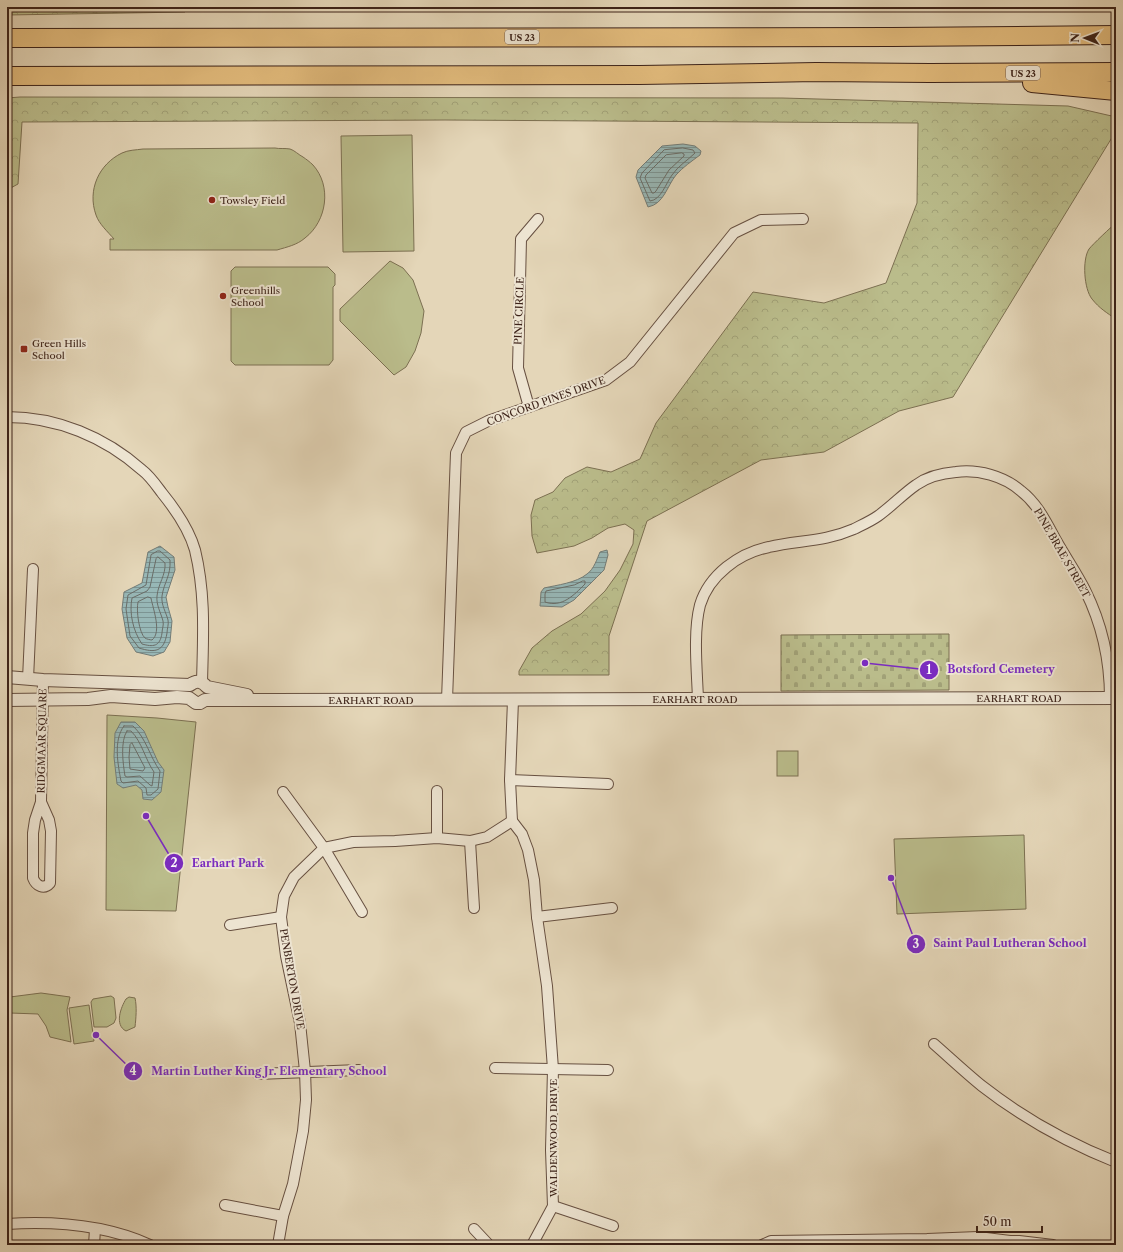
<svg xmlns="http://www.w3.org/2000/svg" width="1123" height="1252" font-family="'Libre Caslon Text',serif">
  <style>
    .green { fill: #babc8b; stroke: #7c7052 }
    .forest { fill: url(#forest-crowns); stroke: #7c7052 }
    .cemetery { fill: url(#cemetery-stones); stroke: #7c7052 }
    .water { fill: url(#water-rules); stroke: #737c77 }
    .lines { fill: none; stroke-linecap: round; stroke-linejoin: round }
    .shore { stroke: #6a6d68; stroke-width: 1 }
    .minor-casing { stroke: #675041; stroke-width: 12 }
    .tertiary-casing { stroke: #675041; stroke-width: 14 }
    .motorway-casing { stroke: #3d2319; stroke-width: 20 }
    .minor { stroke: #ede4d1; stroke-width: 10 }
    .tertiary { stroke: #ede4d1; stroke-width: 12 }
    .motorway { stroke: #e2bb7c; stroke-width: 18 }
    .poi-dot { fill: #8f2418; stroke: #ede4d1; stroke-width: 1.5 }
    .labels { text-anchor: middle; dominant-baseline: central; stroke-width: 4; stroke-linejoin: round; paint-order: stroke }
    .shield { fill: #ede4d1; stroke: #725d50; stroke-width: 1 }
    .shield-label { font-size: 9px; font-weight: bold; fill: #3d2319 }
    .poi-label { font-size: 10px; fill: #3d2319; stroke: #ede4d1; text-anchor: start }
    .street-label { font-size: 10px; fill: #3d2319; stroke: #ede4d1 }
    .leader { fill: none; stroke: #7b2cbf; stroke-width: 1.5 }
    .callout-dot { fill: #7b2cbf; stroke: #ede4d1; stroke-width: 1.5 }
    .mark-label { font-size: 12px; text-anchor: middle; font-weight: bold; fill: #fff }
    .callout-label { font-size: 11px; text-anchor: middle; font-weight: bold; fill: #7b2cbf; stroke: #ede4d1; stroke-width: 4; stroke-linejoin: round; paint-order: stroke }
  </style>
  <defs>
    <pattern id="forest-crowns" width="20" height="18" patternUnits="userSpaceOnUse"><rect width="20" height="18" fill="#babc8b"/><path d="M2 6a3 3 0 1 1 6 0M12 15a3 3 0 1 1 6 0" fill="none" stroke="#a1a177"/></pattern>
    <pattern id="cemetery-stones" width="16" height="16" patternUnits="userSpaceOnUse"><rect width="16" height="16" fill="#babc8b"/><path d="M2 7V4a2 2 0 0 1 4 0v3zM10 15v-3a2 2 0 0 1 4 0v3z" fill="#a1a177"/></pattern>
    <pattern id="water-rules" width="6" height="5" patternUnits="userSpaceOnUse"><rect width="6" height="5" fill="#97b7b6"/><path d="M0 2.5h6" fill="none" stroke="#7c9493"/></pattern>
  </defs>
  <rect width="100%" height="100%" fill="#e4d6b8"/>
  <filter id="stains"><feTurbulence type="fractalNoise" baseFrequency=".005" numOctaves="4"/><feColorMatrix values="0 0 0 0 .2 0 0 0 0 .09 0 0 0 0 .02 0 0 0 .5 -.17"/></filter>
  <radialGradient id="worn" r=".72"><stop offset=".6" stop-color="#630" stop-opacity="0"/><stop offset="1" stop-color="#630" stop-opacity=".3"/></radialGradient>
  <g class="green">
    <polygon points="412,135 414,251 343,252 341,136"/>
    <path d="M 275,148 C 279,149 285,148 290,149 C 294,150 299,155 303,157 C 306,159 310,162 313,165 C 332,186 327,221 305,238 C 297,245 287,247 277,250 L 110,250 L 110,239 L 114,239 C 108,232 99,224 96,215 C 87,190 99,164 122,153 C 128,150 136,150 143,149 Z"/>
    <path d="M 1116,223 L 1116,319 C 1107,313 1099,308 1092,299 C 1084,289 1082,260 1089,249 C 1093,244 1111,227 1116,223 Z"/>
    <polygon points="390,261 403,268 413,280 424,311 421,333 415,351 406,367 394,375 340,321 340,309"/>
    <polygon points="235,267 328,267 335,274 335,285 333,287 333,360 329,365 235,365 231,361 231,271"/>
    <polygon points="107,715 157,718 196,722 176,911 106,910"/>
    <rect x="777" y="751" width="21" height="25"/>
    <polygon points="1024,835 1026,909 897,914 894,839"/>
    <polygon points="41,993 70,997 67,1010 71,1042 50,1037 46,1026 38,1014 10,1013 10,997"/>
    <polygon points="111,996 114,998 116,1018 114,1023 107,1027 94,1027 91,1002 93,999"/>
    <path d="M 129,997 L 135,998 C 137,1007 136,1018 135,1027 L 126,1031 C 114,1025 121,1007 126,999 Z"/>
    <polygon points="89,1005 94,1041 74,1044 69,1008"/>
  </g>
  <g class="forest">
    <polygon points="7,7 185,7 185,12 7,15"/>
    <polygon points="20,97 782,98 1068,106 1116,117 1116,131 953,397 899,411 824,452 761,460 647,521 609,636 609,675 519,675 519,671 532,648 552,631 581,614 605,591 620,570 633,544 634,530 625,524 608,528 592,538 574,546 537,553 532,536 531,515 535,500 553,492 565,478 587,467 611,472 640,459 656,423 753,292 824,303 886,283 917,203 918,123 445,120 22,122 18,184 7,190 7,98"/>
  </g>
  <polygon class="cemetery" points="949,634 949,690 781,691 781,635"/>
  <g class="water">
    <path d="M 683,144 L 695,146 L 701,151 L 700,155 C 692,161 683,167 676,175 C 667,186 664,204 648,207 L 636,177 L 638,170 L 662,146 Z"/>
    <polygon points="160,546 174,557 175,570 166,597 168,607 172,621 170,642 164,652 153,656 136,652 127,638 122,609 124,592 142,583 148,552"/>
    <path d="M 607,550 L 608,555 L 604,570 L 574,600 L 562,607 L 540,606 L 541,592 L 544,588 C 557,585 576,583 587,574 C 594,569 597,559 600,552 Z"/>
    <polygon points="121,722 135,722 144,731 158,762 164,770 161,792 152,800 143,799 142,790 136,785 123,788 117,784 114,757 115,733"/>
  </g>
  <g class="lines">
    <g class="shore">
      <path d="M 683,148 L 693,150 L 695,153 C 688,160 678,166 672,175 C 666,183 661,200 650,201 L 640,178 L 642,173 L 664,150 Z"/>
      <polygon points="682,153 684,154 684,156 669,170 656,191 654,193 652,193 645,178 646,175 666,155"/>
      <path d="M 158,551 L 160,551 L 170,560 C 171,576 164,582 162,596 C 161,605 166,612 168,620 C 169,624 167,629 167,633 C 164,652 155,653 139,648 L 130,636 L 126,609 L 128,595 L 146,585 L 151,555 Z"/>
      <path d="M 158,557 L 165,563 C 166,575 158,584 157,596 C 156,605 161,613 163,621 C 164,625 162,629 162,633 C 160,647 153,647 142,644 C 133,631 129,613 132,598 L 147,591 L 150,587 L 156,559 Z"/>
      <path d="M 583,581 L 585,581 L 585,584 C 574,595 562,608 545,602 L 545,594 L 546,591 L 574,585 Z"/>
      <path d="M 148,597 L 151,598 C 153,609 162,632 152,640 C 151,640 146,639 145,638 C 139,633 136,610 138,602 Z"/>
      <path d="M 124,726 L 133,726 C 146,738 150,757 160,771 L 158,789 L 151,795 L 147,795 L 146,788 L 138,781 L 123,783 L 121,781 C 118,765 113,740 124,726 Z"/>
      <path d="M 127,731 L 131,731 C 142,742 145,759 154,772 L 152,786 L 150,785 L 140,776 L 127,777 L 125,776 C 123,764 120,741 127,731 Z"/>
      <polygon points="132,743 145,768 143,771 130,769 129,757 130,745"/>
    </g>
    <defs>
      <g id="minor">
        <polyline points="529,407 518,368 521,239 538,219"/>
        <path d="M 7,417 C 57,417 105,437 142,470 C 150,476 156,485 162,493 C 175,509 189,529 195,550 C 206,596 203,637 202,683"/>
        <polyline points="28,679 33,569"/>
        <path d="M 698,699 C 697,671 693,632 700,605 C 709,575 739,553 769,547 C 799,540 824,542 854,529 C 862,525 871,521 878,516 C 892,506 903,494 916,485 C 927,477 943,473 956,472 C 978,469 1004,476 1021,491 C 1038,504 1047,524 1057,542 C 1066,558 1077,574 1085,590 C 1102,624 1110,660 1110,698"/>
        <polyline points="447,700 456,453 466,432 488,421 606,380 630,362 734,233 761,220 803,219"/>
        <polyline points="513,700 510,780 512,821 522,834 528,850 534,880 537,917 547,986 553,1069 551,1150 553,1206 532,1245"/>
        <polyline points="510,780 608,784"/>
        <polyline points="437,791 437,838"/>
        <polyline points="283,792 324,848 362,912"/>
        <path d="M 41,802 L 49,820 L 51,831 L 50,883 C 44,890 36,886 33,878 L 33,833 L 35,820 L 41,802 L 43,680"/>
        <polyline points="470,841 474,908"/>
        <polyline points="537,917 612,908"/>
        <polyline points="230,925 281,917"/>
        <path d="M 934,1044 C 950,1058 966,1073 982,1086 C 1023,1118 1068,1143 1116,1162"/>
        <polyline points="495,1068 608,1070"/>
        <polyline points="258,1074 359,1070"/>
        <polyline points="225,1205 283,1216"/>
        <polyline points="553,1206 613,1226"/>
        <path d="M 7,1224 C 55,1221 106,1225 150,1245"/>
        <polyline points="474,1229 489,1245"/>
        <polyline points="94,1245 95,1229"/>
        <polyline points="278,1245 283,1216 293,1184 303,1131 306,1100 305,1071 300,1023 286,956 281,917 284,896 294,877 324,848 353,842 395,841 437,838 470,841 487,837 512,821"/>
        <polyline points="762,1245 771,1241 927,1239 978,1237 1010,1241 1019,1241 1053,1245"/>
      </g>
      <g id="tertiary">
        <path d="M 7,677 L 43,680 L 190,685 C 196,680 202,681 207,687 L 247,695"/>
        <polyline points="7,700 88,699 111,696 155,699 177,697 189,698 196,703 200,703 205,700 274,700 1116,698"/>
      </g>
      <g id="motorway">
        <polyline points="7,38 893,37 1116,35"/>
        <polyline points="7,76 640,75 816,72 930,73 1116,72"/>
        <polyline points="1032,83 1116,91"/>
      </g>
    </defs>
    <use href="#minor" class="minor-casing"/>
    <use href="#tertiary" class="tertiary-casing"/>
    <use href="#motorway" class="motorway-casing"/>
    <use href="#minor" class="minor"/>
    <use href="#tertiary" class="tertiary"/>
    <use href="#motorway" class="motorway"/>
  </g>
  <g class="poi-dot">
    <circle cx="212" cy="200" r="4"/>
    <circle cx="223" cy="296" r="4"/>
    <rect x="20" y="345" width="8" height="8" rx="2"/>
  </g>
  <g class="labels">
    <g class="shield">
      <rect x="505" y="30" width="34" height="14" rx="3"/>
      <rect x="1006" y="66" width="34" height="14" rx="3"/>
    </g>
    <g class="shield-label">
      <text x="522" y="37">US 23</text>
      <text x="1023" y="73">US 23</text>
    </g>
    <g class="poi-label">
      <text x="220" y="200">Towsley Field</text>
      <text x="231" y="290">Greenhills<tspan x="231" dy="12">School</tspan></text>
      <text x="32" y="343">Green Hills<tspan x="32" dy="12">School</tspan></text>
    </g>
    <g class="street-label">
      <text transform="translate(519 311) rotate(-88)">PINE CIRCLE</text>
      <text transform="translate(546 401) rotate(-20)">CONCORD PINES DRIVE</text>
      <text transform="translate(1062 553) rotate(60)">PINE BRAE STREET</text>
      <text x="1019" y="698">EARHART ROAD</text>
      <text x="695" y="699">EARHART ROAD</text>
      <text x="371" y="700">EARHART ROAD</text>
      <text transform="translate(42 741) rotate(-89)">RIDGMAAR SQUARE</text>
      <text transform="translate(292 979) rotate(80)">PENBERTON DRIVE</text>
      <text transform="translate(553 1138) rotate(-90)">WALDENWOOD DRIVE</text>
    </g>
  </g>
  <path class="leader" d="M865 663L929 670M146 816L174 863M891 878L916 944M96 1035L133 1071"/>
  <g class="callout-dot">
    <circle cx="865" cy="663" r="4"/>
    <circle cx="146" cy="816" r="4"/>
    <circle cx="891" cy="878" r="4"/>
    <circle cx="96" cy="1035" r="4"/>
    <circle cx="929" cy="670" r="10"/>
    <circle cx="174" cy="863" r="10"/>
    <circle cx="916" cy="944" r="10"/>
    <circle cx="133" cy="1071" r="10"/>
  </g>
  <g class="mark-label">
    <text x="929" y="674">1</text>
    <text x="174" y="867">2</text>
    <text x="916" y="948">3</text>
    <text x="133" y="1075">4</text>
  </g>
  <g class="callout-label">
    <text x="1001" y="673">Botsford Cemetery</text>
    <text x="228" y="867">Earhart Park</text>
    <text x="1010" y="947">Saint Paul Lutheran School</text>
    <text x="269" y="1075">Martin Luther King Jr. Elementary School</text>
  </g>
  <rect width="1123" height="1252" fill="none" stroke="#e4d6b8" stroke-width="24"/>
  <rect x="8" y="8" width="1107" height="1236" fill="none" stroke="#3d2319" stroke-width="2"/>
  <rect x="12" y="12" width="1099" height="1228" fill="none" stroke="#3d2319"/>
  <g transform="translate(1085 38) rotate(271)" stroke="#ede4d1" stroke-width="3" paint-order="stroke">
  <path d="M0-3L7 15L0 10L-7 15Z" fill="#3d2319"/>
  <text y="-6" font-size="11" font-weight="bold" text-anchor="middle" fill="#3d2319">N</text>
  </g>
  <path d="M977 1226v6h65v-6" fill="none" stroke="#3d2319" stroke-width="2"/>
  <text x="983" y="1226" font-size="12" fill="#3d2319" stroke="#ede4d1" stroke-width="3" paint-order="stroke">50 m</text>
  <rect width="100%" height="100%" filter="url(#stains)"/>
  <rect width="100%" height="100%" fill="url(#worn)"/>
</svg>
